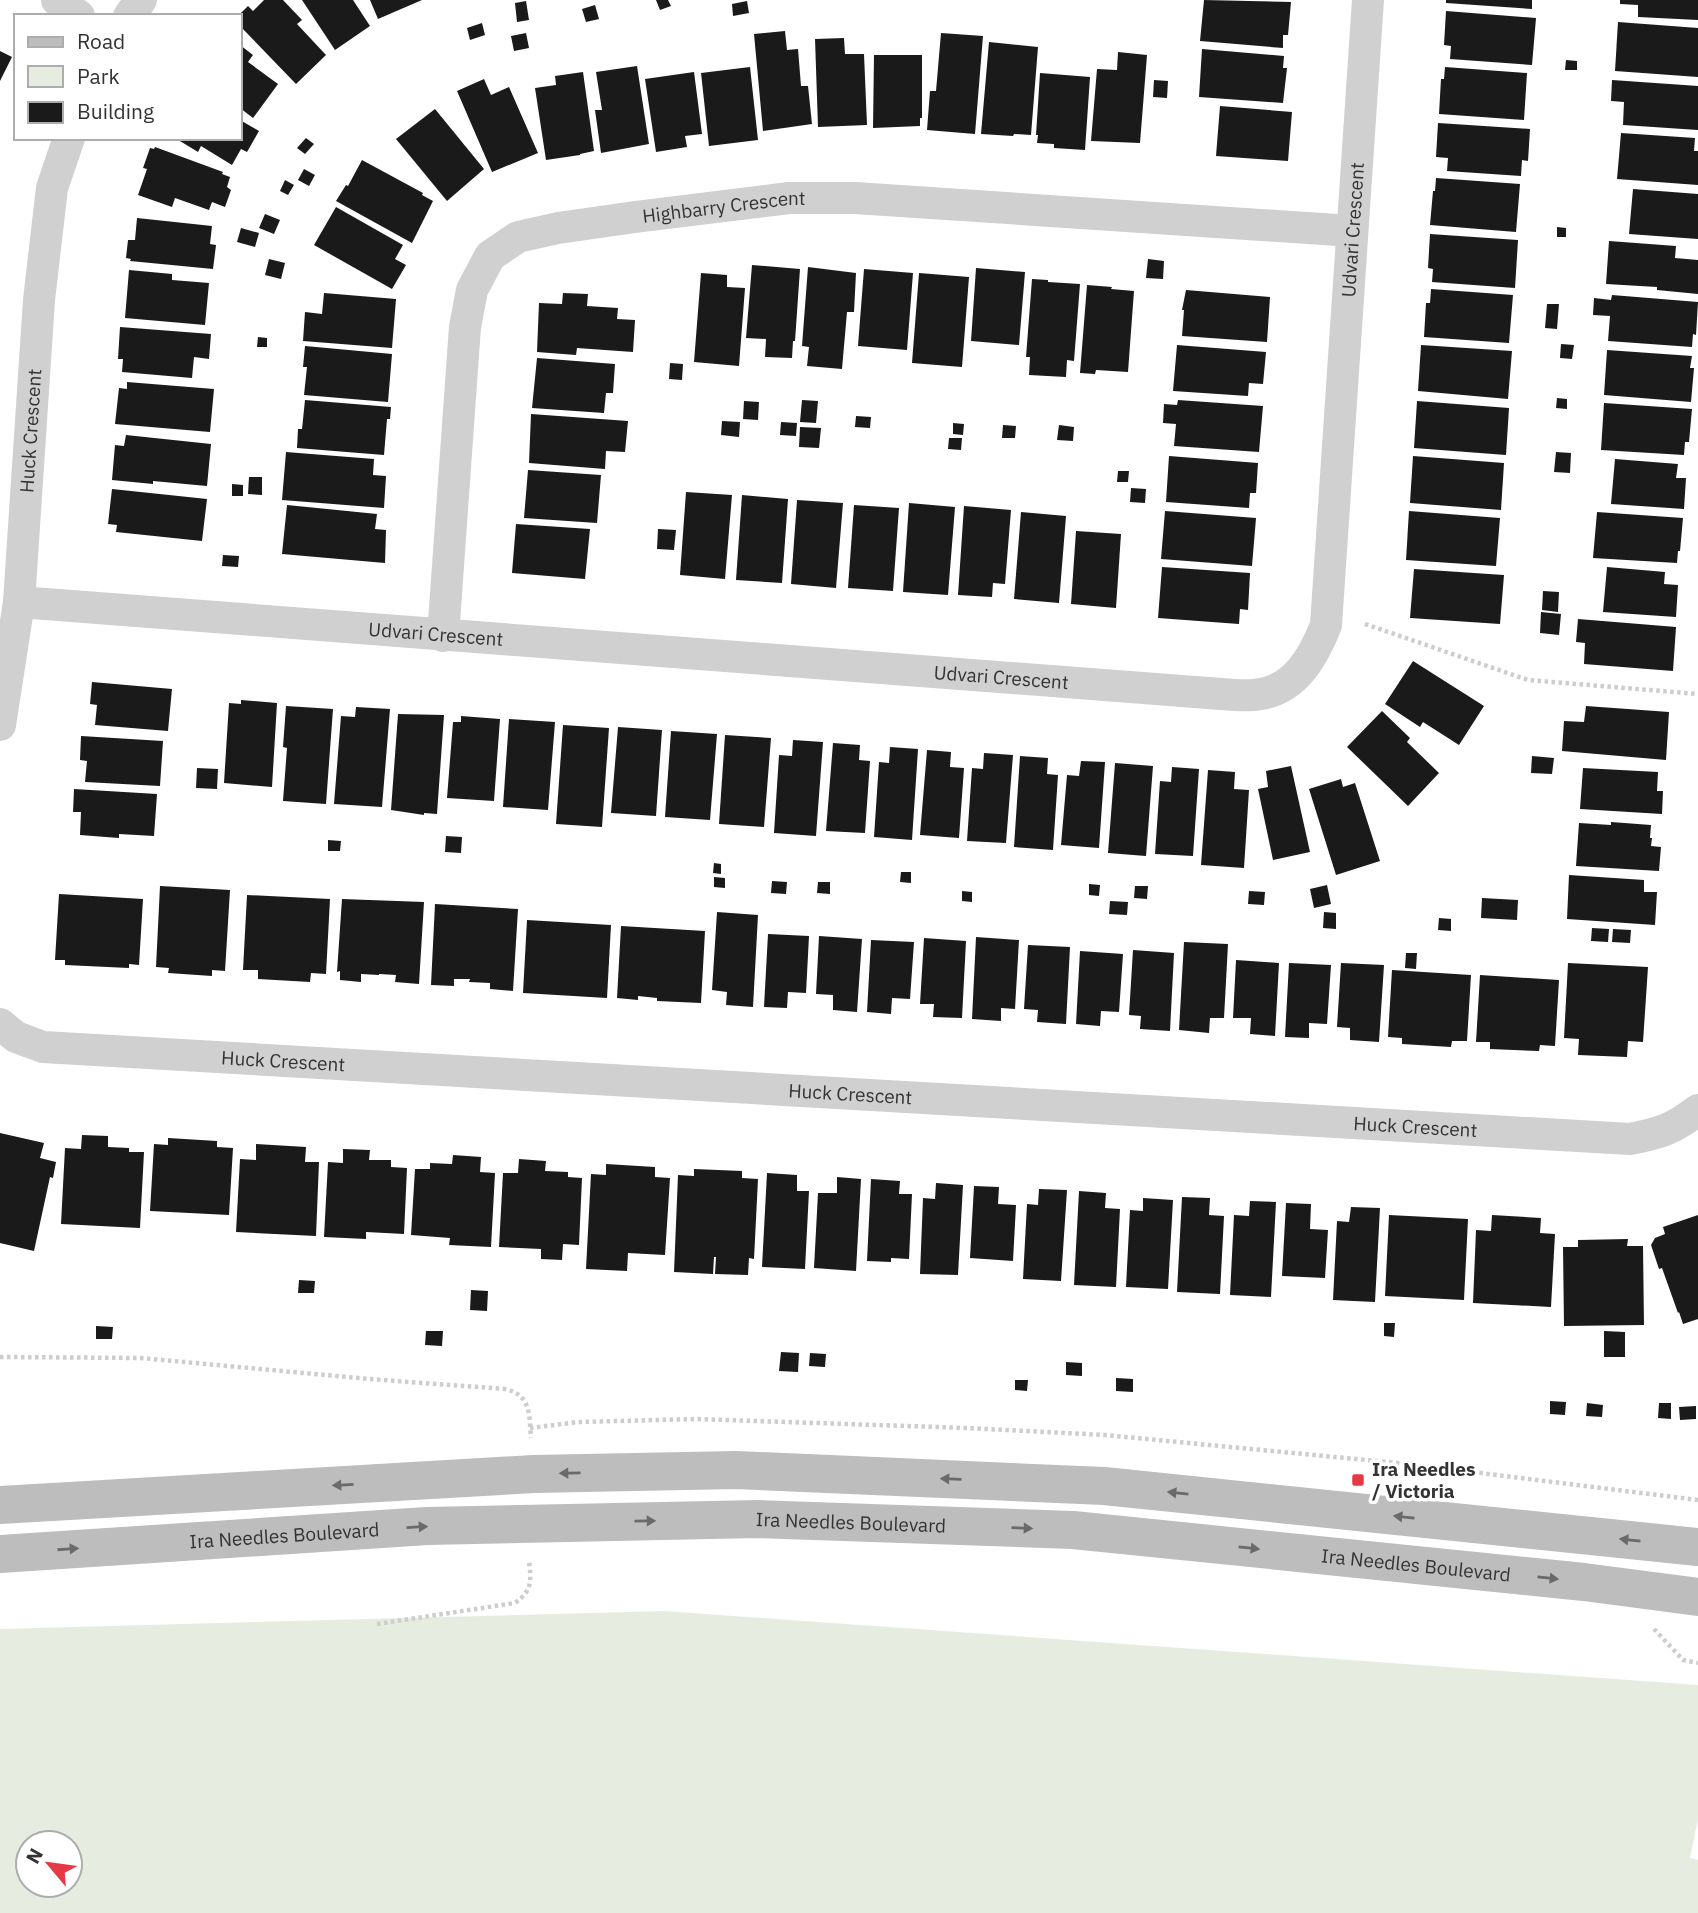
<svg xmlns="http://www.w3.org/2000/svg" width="1698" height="1913" font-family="'IBM Plex Sans',sans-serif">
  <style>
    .green { fill: #e6ecdf; fill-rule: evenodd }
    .building { fill: #1a1a1a }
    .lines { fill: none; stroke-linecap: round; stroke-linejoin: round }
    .path { stroke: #cdcdcd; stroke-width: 4.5; stroke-dasharray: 3.5 3.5; stroke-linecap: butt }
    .street { stroke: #d0d0d0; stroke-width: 32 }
    .secondary { stroke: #bdbdbd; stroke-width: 38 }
    .oneway { fill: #6a6a6a }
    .poi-dot { fill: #e63946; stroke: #fff; stroke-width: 2.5 }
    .labels { text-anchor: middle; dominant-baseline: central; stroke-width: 7; stroke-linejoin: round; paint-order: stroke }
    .street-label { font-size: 19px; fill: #333; stroke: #fff }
    .poi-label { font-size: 19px; font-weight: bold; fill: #333; stroke: #fff; text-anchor: start }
  </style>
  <rect width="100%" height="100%" fill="#fff"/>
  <path class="green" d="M 664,1611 L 1698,1685 L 1698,1819 L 1690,1858 L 1698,1860 L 1698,1913 L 0,1913 L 0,1629 ZM 28,1843 L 70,1843 L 70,1885 L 28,1885 Z"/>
  <g class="building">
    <polygon points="264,0 283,0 302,20 297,24 326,55 296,84 240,26 240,14 248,6 253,11"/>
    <polygon points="302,0 353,0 370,26 335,50"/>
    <polygon points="370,0 422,0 378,19"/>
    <polygon points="656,0 668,0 671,6 660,10"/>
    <polygon points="1204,0 1291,2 1288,35 1283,35 1283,48 1200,41"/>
    <polygon points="1446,0 1532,0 1532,9 1446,3"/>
    <polygon points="1620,0 1698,0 1698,20 1638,17 1638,5 1620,4"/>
    <polygon points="526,1 529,20 517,22 515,3"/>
    <polygon points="747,1 749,13 733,16 732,4"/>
    <polygon points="595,5 599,19 586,22 582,9"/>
    <polygon points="1446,11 1536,18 1532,65 1450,59 1451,46 1444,45"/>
    <polygon points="1618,22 1698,28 1698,77 1615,71"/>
    <polygon points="482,23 485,35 470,40 467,28"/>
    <polygon points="785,31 787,50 798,49 801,86 808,86 812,124 763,131 754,34"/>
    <polygon points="526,33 529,48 514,51 511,36"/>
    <polygon points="941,33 983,36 975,134 927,130 930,91 936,91"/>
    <polygon points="844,38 845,54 864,54 867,125 818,127 815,39"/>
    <polygon points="989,42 1038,47 1031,135 1014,134 1013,136 981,134"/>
    <polygon points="240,45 253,55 248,62 278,84 253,118 240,108"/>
    <polygon points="1202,49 1284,56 1283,68 1287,68 1283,103 1199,97"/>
    <polygon points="0,51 12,57 0,81"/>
    <polygon points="1118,52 1147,55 1140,143 1091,141 1097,69 1117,70"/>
    <polygon points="874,55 922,55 922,118 920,118 920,126 873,128"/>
    <polygon points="1566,60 1577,61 1577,70 1565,70"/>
    <polygon points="637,66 649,144 601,153 595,110 602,110 596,72"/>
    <polygon points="750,67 758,140 709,146 701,73"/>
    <polygon points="1445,67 1527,73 1524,120 1439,114 1441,79 1444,79"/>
    <polygon points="583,72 594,151 580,154 580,155 546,160 535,88 556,85 555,76"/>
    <polygon points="694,72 702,134 685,136 687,147 656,152 645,79"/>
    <polygon points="1040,73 1090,77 1085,150 1054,148 1054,144 1037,143 1038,135 1036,135"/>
    <polygon points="484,79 491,95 509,87 538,153 492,172 457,91"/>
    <polygon points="1154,80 1168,81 1167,98 1153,97"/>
    <polygon points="1612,80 1698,86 1698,130 1623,125 1624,102 1611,101"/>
    <polygon points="1220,106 1292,112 1288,161 1216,156"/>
    <polygon points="435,109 484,169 447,201 396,139"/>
    <polygon points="240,120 259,131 247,152 241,149 232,165 201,146 198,152 175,138 240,138"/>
    <polygon points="1438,123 1530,129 1528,161 1522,160 1521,176 1447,171 1448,158 1436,157"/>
    <polygon points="1621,133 1695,138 1694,151 1698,151 1698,185 1617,179"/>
    <polygon points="306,138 314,144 305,154 297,148"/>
    <polygon points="155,147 223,172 222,174 230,177 227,187 231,190 225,207 212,202 209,210 175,198 172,207 138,195 147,169 143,168 150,148 154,149"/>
    <polygon points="362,160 423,193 422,195 433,201 412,243 336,201 346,185 348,186"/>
    <polygon points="304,169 315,175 309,186 298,180"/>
    <polygon points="1436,178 1520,184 1516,232 1430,225 1433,191 1435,191"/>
    <polygon points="285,180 294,185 288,195 280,191"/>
    <polygon points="1633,189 1698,194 1698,239 1629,234"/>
    <polygon points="336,207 403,245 395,259 406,265 392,289 314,245"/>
    <polygon points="265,214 280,220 274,234 259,228"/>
    <polygon points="137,218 212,226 210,244 216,245 213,269 130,261 131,259 126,258 128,240 135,240"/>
    <polygon points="1557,227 1566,228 1566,237 1557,237"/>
    <polygon points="241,228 259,233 255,247 237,242"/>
    <polygon points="1430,234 1518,240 1515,288 1432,282 1433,269 1428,268"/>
    <polygon points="1609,241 1676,246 1675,258 1698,260 1698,294 1657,290 1657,287 1606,284"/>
    <polygon points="269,259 285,263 281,279 265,275"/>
    <polygon points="1148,259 1164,261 1163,279 1146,278"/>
    <polygon points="752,265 800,269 795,341 793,341 792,358 765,357 766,339 746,338"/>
    <polygon points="808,267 856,273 854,312 847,312 842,369 807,366 809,347 802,346"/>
    <polygon points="976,268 1025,272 1019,345 971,341"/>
    <polygon points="864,269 913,273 907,350 858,346"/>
    <polygon points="129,270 172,274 172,280 209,283 205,325 125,318"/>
    <polygon points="701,273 727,275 727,287 745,288 739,366 694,362"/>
    <polygon points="919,273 969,277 962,367 912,363"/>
    <polygon points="1032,279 1048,280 1048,282 1080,284 1074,361 1067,360 1066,377 1029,375 1030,357 1026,357"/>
    <polygon points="1087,285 1112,287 1111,289 1134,291 1128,372 1096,370 1095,374 1080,373"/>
    <polygon points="1431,289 1513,295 1509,343 1424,337 1426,303 1430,303"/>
    <polygon points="1186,290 1270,297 1267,342 1182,336 1184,310 1182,310"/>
    <polygon points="324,293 396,299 392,348 303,341 305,312 322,314"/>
    <polygon points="563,293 588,294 587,306 618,308 617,319 635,320 633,352 577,348 576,355 537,352 539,303 562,304"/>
    <polygon points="1612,295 1698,302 1696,335 1693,334 1692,347 1608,341 1610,316 1593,315 1594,298 1611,300"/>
    <polygon points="1547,304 1559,304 1557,329 1545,328"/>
    <polygon points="120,327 211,334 209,359 194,357 192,378 122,372 123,359 118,359"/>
    <polygon points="258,337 267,338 267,347 257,347"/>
    <polygon points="1561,344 1574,345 1572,359 1560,358"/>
    <polygon points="1177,345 1266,352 1263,384 1249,383 1248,396 1173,391"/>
    <polygon points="1421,345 1512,351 1508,399 1418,391"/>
    <polygon points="305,346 392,354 388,402 304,395 307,367 303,367"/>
    <polygon points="1607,350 1692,356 1690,368 1694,368 1691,402 1604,395"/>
    <polygon points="537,358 615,364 613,393 606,393 604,413 532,408"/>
    <polygon points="670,363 683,364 682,380 669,379"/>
    <polygon points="127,382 214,389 210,432 115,424 119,388 127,389"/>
    <polygon points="1557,398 1567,399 1567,409 1556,408"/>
    <polygon points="305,400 391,407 390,419 387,419 384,455 297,448 298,429 302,429"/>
    <polygon points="802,400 818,401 816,423 800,422"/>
    <polygon points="1178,400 1263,406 1259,452 1174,446 1176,424 1163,423 1164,404 1177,405"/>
    <polygon points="744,401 759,402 758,420 743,419"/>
    <polygon points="1417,401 1509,408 1506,455 1414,448"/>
    <polygon points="1604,403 1692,409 1689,442 1685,442 1684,455 1601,450"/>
    <polygon points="531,414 628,421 625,452 606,451 605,469 529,463"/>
    <polygon points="856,416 871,417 870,428 855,427"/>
    <polygon points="722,421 740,422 739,437 721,435"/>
    <polygon points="781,422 797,423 796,436 780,435"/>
    <polygon points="953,423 964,424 963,435 953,434"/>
    <polygon points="1003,425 1016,426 1015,438 1002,438"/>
    <polygon points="1059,425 1074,427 1073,441 1057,440"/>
    <polygon points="800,427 821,428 819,448 799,447"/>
    <polygon points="126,435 211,444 207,486 153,481 153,484 112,480 115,445 124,446"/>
    <polygon points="949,438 962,438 961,450 948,449"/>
    <polygon points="286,452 374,459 373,475 386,476 384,508 282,500"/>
    <polygon points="1556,452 1571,453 1570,473 1554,472"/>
    <polygon points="1169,456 1258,463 1256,493 1250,493 1249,508 1166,502"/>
    <polygon points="1413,456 1504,463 1501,510 1410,503"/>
    <polygon points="1615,459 1678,464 1676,478 1686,478 1684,509 1611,504"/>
    <polygon points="528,470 601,475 597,523 524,518"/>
    <polygon points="1118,471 1129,471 1128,482 1117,482"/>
    <polygon points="249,477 262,477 262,495 248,494"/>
    <polygon points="232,484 243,485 243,496 232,496"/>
    <polygon points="1131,488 1146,489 1145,503 1130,502"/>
    <polygon points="112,489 207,499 202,541 116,532 117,525 108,524"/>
    <polygon points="686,492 732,495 725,579 680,575"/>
    <polygon points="742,495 788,499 782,583 736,580"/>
    <polygon points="797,500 843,503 836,588 791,584"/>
    <polygon points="909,503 955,507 948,595 903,592"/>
    <polygon points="287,505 377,514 375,529 386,530 385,563 282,554"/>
    <polygon points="854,505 899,508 893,591 848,588"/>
    <polygon points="964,506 1011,510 1005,584 993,583 992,597 958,595"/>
    <polygon points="1165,511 1256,518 1252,566 1161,559"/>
    <polygon points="1409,511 1500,518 1496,566 1406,560"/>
    <polygon points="1021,512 1066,516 1059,603 1014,599"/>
    <polygon points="1597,512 1683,518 1680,551 1678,551 1677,563 1593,558"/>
    <polygon points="516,524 590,529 585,579 512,573"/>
    <polygon points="658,529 676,530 674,550 657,549"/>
    <polygon points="1076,531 1121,534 1116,608 1071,604"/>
    <polygon points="223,555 239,556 238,567 222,566"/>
    <polygon points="1162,567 1250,573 1248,610 1240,609 1239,624 1158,618"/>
    <polygon points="1607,567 1665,572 1664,584 1678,585 1676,617 1603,612"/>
    <polygon points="1414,569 1504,575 1500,624 1410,618"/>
    <polygon points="1543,591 1559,592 1558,612 1542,610"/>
    <polygon points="1541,612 1561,614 1559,635 1540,633"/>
    <polygon points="1578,619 1676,627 1673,671 1584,664 1585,643 1576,642"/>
    <polygon points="1413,661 1484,706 1459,745 1423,722 1420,727 1385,704"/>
    <polygon points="92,682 172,689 168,731 95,725 97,705 90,704"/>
    <polygon points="241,700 277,703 272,787 224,783 229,703 241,704"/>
    <polygon points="286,706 333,709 326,804 283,801 287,748 283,747"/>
    <polygon points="1586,706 1669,712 1666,760 1562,751 1564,721 1584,722"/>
    <polygon points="356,707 390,709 382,807 334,804 341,716 355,717"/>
    <polygon points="1382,711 1410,738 1407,742 1439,773 1408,806 1347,747"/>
    <polygon points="398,714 444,715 437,814 424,813 424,815 391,810"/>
    <polygon points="461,716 500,719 494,801 447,798 453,722 461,722"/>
    <polygon points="509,719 555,722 548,810 503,807"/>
    <polygon points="563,725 609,728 602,827 556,824"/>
    <polygon points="618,727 662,730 656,816 611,813"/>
    <polygon points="671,731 717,734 710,820 665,817"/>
    <polygon points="725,735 771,738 764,827 719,824"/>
    <polygon points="81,736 163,741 160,786 85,782 87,761 80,760"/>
    <polygon points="793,740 823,742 816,836 774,833 779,755 792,756"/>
    <polygon points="833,743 860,745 859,760 870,761 865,833 826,831"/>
    <polygon points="890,747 918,749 912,840 874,837 879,762 889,763"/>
    <polygon points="927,750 951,752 950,767 964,768 959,838 920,835"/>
    <polygon points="984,753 1013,755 1006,843 967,841 972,768 983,769"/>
    <polygon points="1020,756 1048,758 1047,774 1058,775 1053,850 1014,847"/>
    <polygon points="1532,756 1554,758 1552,774 1531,773"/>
    <polygon points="1081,761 1105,762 1099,848 1061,845 1067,775 1079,776"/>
    <polygon points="1115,763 1153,766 1146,856 1108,853"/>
    <polygon points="1291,766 1310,852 1273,860 1258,789 1268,787 1266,771"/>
    <polygon points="1172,767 1199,769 1193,856 1155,854 1160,781 1171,782"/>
    <polygon points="197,768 218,769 217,789 196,788"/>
    <polygon points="1583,768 1658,772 1657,791 1663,791 1662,814 1580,809"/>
    <polygon points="1208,770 1235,772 1234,789 1249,790 1244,868 1201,865"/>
    <polygon points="1341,779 1343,787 1355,783 1380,861 1336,875 1309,789"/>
    <polygon points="74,789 157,794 154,836 119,834 119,838 80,835 81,812 73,812"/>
    <polygon points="1611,822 1651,825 1650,838 1652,838 1651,846 1661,847 1659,871 1576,866 1579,823 1611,825"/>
    <polygon points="446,836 462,837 461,853 445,852"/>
    <polygon points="328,840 341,841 340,851 328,851"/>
    <polygon points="714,863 721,864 721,874 713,873"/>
    <polygon points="901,872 911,872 911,883 900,882"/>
    <polygon points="1569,875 1644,880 1644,892 1657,892 1655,925 1567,919"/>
    <polygon points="714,877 725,878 725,888 714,887"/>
    <polygon points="772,881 787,882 786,894 771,893"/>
    <polygon points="818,882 830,882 830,894 817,893"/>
    <polygon points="1089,884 1100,885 1099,896 1089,895"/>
    <polygon points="1327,885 1331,904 1314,908 1310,889"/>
    <polygon points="160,886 230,890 225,971 212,970 212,976 168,973 169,968 156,967"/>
    <polygon points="1135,886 1148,886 1147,899 1134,898"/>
    <polygon points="962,891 972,892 972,902 962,901"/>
    <polygon points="1249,891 1265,892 1264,905 1248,904"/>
    <polygon points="59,894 143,899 139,965 129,964 129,968 65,965 65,960 55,960"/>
    <polygon points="247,895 330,899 326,974 311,973 310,982 258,979 258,970 243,970"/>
    <polygon points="1482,898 1518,900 1517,920 1481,918"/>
    <polygon points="342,899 424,902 419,984 395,982 396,975 379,974 379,975 361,974 361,982 340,980 340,971 337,972"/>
    <polygon points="1110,901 1128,902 1127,915 1109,914"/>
    <polygon points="435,904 518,909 513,991 490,989 490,983 469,982 470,979 454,979 454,986 431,985"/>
    <polygon points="717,912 758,915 753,1007 726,1005 727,992 712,990"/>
    <polygon points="1324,912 1336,913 1336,929 1323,928"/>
    <polygon points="1439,918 1451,919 1451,931 1438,930"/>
    <polygon points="527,920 611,925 607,998 523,993"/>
    <polygon points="621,926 705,931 701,1003 657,1001 657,998 638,996 638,1000 617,998"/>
    <polygon points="1592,928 1609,929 1608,942 1591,941"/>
    <polygon points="1613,929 1631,930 1630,943 1612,942"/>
    <polygon points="768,934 809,936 806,993 788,992 787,1008 764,1007"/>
    <polygon points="819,936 862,939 857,1012 833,1010 833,995 816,994"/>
    <polygon points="976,937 1019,940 1015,1009 1001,1008 1001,1021 972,1019"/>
    <polygon points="924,938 966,941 962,1018 933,1017 934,1004 920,1004"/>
    <polygon points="871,940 914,942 910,999 892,998 891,1014 867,1012"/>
    <polygon points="1184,942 1228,944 1224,1018 1210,1018 1209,1033 1179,1030"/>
    <polygon points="1028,945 1070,947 1066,1024 1037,1022 1038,1010 1024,1009"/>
    <polygon points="1133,950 1174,953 1170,1031 1140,1029 1141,1016 1129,1015"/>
    <polygon points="1080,951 1123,954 1119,1012 1101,1011 1100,1026 1076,1024"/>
    <polygon points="1406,953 1417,953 1416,969 1405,968"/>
    <polygon points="1236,960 1279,963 1275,1036 1250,1034 1251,1018 1233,1018"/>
    <polygon points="1289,963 1331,965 1327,1024 1309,1023 1309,1038 1285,1037"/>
    <polygon points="1341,963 1384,965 1379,1042 1350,1040 1350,1028 1337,1027"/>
    <polygon points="1568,963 1648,967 1643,1042 1628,1041 1627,1057 1578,1055 1579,1039 1564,1038"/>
    <polygon points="1392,970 1471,975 1467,1041 1452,1041 1451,1047 1402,1044 1402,1038 1388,1037"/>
    <polygon points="1480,975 1559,980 1555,1046 1540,1045 1539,1051 1490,1049 1490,1042 1476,1042"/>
    <polygon points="0,1133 44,1143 40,1158 56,1162 53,1178 50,1177 34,1251 0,1243"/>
    <polygon points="82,1135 108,1136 108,1147 129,1148 129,1152 144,1152 140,1228 61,1224 65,1148 81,1149"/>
    <polygon points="168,1138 217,1141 217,1147 233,1148 229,1215 150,1211 154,1144 168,1145"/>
    <polygon points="256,1144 306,1147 305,1162 319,1162 316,1236 236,1232 240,1159 256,1160"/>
    <polygon points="343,1149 370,1150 369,1160 391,1160 391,1167 407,1168 404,1234 366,1232 366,1239 324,1237 328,1162 343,1163"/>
    <polygon points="453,1155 481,1157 480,1172 495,1173 491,1247 449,1245 450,1238 411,1235 415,1169 430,1169 430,1163 452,1164"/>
    <polygon points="519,1159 546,1161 545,1171 568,1172 568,1177 582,1178 579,1245 563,1244 562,1260 541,1259 541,1249 499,1247 503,1173 518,1173"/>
    <polygon points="606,1164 655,1167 655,1177 670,1178 665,1255 628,1253 627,1271 586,1269 591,1174 606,1175"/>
    <polygon points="694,1169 742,1171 742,1178 758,1179 754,1259 749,1258 748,1275 715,1274 716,1257 714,1257 713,1274 674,1272 678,1175 694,1176"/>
    <polygon points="767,1173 797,1175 797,1191 809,1191 805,1269 762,1267"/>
    <polygon points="837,1177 861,1179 856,1271 814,1268 818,1193 837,1193"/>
    <polygon points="871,1179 900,1181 899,1194 912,1194 909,1259 891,1258 891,1262 867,1261"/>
    <polygon points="936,1183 963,1185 958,1275 920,1274 923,1198 935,1199"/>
    <polygon points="974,1186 999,1187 998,1204 1016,1205 1013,1261 970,1258"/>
    <polygon points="1039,1189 1067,1190 1061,1281 1023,1279 1027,1204 1038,1205"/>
    <polygon points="1079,1191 1106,1193 1105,1208 1120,1209 1116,1287 1074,1285"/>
    <polygon points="1182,1197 1210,1198 1209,1215 1224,1216 1220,1294 1177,1292"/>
    <polygon points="1143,1198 1173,1200 1168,1289 1126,1287 1130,1210 1143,1211"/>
    <polygon points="1250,1201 1276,1202 1271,1297 1230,1295 1234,1215 1249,1216"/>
    <polygon points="1286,1203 1311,1204 1310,1229 1328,1230 1325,1278 1282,1276"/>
    <polygon points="1351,1207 1380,1208 1375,1302 1333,1300 1337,1221 1349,1222"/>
    <polygon points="1389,1215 1468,1219 1464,1300 1385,1296"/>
    <polygon points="1492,1215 1541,1218 1540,1233 1555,1234 1551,1307 1473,1303 1476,1230 1491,1231"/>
    <polygon points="1698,1215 1698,1319 1683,1324 1679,1312 1678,1313 1662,1268 1659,1269 1651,1245 1655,1238 1665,1234 1663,1227"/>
    <polygon points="1628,1239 1627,1246 1643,1246 1644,1325 1564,1326 1563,1247 1578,1247 1578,1240"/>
    <polygon points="299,1280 315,1281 314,1293 298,1293"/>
    <polygon points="471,1290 488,1291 487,1311 470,1310"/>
    <polygon points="1384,1323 1395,1323 1394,1337 1384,1336"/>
    <polygon points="96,1326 113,1327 112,1339 96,1339"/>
    <polygon points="426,1331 443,1331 442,1346 425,1345"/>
    <polygon points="1604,1331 1625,1332 1625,1357 1604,1357"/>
    <polygon points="781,1352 799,1353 798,1372 779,1371"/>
    <polygon points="810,1353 826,1354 825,1367 809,1366"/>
    <polygon points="1066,1362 1082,1363 1082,1376 1066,1375"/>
    <polygon points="1116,1378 1133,1379 1133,1392 1116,1391"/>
    <polygon points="1015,1380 1028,1380 1027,1391 1015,1390"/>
    <polygon points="1550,1401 1566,1402 1565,1415 1550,1414"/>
    <polygon points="1587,1403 1603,1405 1602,1417 1586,1416"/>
    <polygon points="1659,1403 1671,1403 1671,1419 1658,1418"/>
    <polygon points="1696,1406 1696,1419 1680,1420 1679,1407"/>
  </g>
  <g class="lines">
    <g class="path">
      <polyline points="1365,624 1528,680 1698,694"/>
      <path d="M 0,1357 L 141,1358 L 369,1379 L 505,1389 C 532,1395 529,1416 531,1438"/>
      <polyline points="530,1428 578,1422 696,1419 967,1428 1105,1435 1408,1464 1698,1500"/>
      <path d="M 377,1624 L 515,1603 C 533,1590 531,1581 529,1560"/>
      <polyline points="1654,1629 1683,1660 1698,1663"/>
    </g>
    <g class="street">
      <polyline points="57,0 79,16"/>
      <polyline points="129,16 141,0"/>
      <path id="s1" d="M 19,602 L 1221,694 C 1232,695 1243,696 1254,695 C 1294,692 1313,658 1326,625 L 1368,0"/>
      <path id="s2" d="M 443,636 L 465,327 L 472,290 L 490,256 L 518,237 L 558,228 L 635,217 L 789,198 L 855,198 L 1352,231"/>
      <path id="s3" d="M 0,725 L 19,602 L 39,300 L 52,188 L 69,138"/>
      <path id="s4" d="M 0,1024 L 16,1037 L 43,1047 L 1630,1139 C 1661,1133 1673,1129 1698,1110"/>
    </g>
    <g class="secondary">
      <polyline points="0,1505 534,1474 736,1470 1104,1486 1698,1547"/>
      <path id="s5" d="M 0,1554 L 427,1526 L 758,1519 L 1073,1530 L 1584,1582 L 1698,1597"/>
    </g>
  </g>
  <defs><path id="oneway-solid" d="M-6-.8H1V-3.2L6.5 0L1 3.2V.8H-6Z" transform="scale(1.75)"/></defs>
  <g class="oneway">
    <use href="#oneway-solid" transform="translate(570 1473) rotate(179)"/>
    <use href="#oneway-solid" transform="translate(951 1479) rotate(-178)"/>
    <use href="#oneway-solid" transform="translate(343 1485) rotate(177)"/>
    <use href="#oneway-solid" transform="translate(1178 1493) rotate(-174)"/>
    <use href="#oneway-solid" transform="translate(1404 1517) rotate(-174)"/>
    <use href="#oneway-solid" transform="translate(645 1521) rotate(-1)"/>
    <use href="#oneway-solid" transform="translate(417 1527) rotate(-3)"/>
    <use href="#oneway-solid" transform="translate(1022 1528) rotate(2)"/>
    <use href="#oneway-solid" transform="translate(1630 1540) rotate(-174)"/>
    <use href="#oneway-solid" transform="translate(1249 1548) rotate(6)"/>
    <use href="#oneway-solid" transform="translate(68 1549) rotate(-4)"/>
    <use href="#oneway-solid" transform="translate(1548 1578) rotate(6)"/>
  </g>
  <rect class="poi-dot" x="1351" y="1473" width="14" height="14" rx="3.5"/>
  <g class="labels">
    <g class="street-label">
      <text stroke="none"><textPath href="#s2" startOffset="628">Highbarry Crescent</textPath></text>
      <text stroke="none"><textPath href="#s1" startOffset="1741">Udvari Crescent</textPath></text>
      <text stroke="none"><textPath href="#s3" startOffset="296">Huck Crescent</textPath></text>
      <text stroke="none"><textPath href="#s1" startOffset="418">Udvari Crescent</textPath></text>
      <text stroke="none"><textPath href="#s1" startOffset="985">Udvari Crescent</textPath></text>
      <text stroke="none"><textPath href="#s4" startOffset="290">Huck Crescent</textPath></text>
      <text stroke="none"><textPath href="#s4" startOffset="858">Huck Crescent</textPath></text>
      <text stroke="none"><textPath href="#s4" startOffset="1424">Huck Crescent</textPath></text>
      <text stroke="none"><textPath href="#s5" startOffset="852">Ira Needles Boulevard</textPath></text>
      <text stroke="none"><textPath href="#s5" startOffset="285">Ira Needles Boulevard</textPath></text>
      <text stroke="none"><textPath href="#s5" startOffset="1419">Ira Needles Boulevard</textPath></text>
    </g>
    <g class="poi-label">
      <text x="1372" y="1469">Ira Needles<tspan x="1372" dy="22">/ Victoria</tspan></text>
    </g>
  </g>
  <rect x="14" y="14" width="228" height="126" fill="#ffffff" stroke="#adadad" stroke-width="2"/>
  <rect x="28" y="37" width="35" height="10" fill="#bdbdbd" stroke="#adadad" stroke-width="2"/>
  <text x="77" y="49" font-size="21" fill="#333333">Road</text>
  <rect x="28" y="66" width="35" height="21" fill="#e6ecdf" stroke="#adadad" stroke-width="2"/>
  <text x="77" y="84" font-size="21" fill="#333333">Park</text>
  <rect x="28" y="102" width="35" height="21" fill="#1a1a1a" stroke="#adadad" stroke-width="2"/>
  <text x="77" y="119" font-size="21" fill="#333333">Building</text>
  <g transform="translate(49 1864) rotate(299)"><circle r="33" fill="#ffffff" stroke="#adadad" stroke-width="2"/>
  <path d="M0-5L12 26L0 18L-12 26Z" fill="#e63946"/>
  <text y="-10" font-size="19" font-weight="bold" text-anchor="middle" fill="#333333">N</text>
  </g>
</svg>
